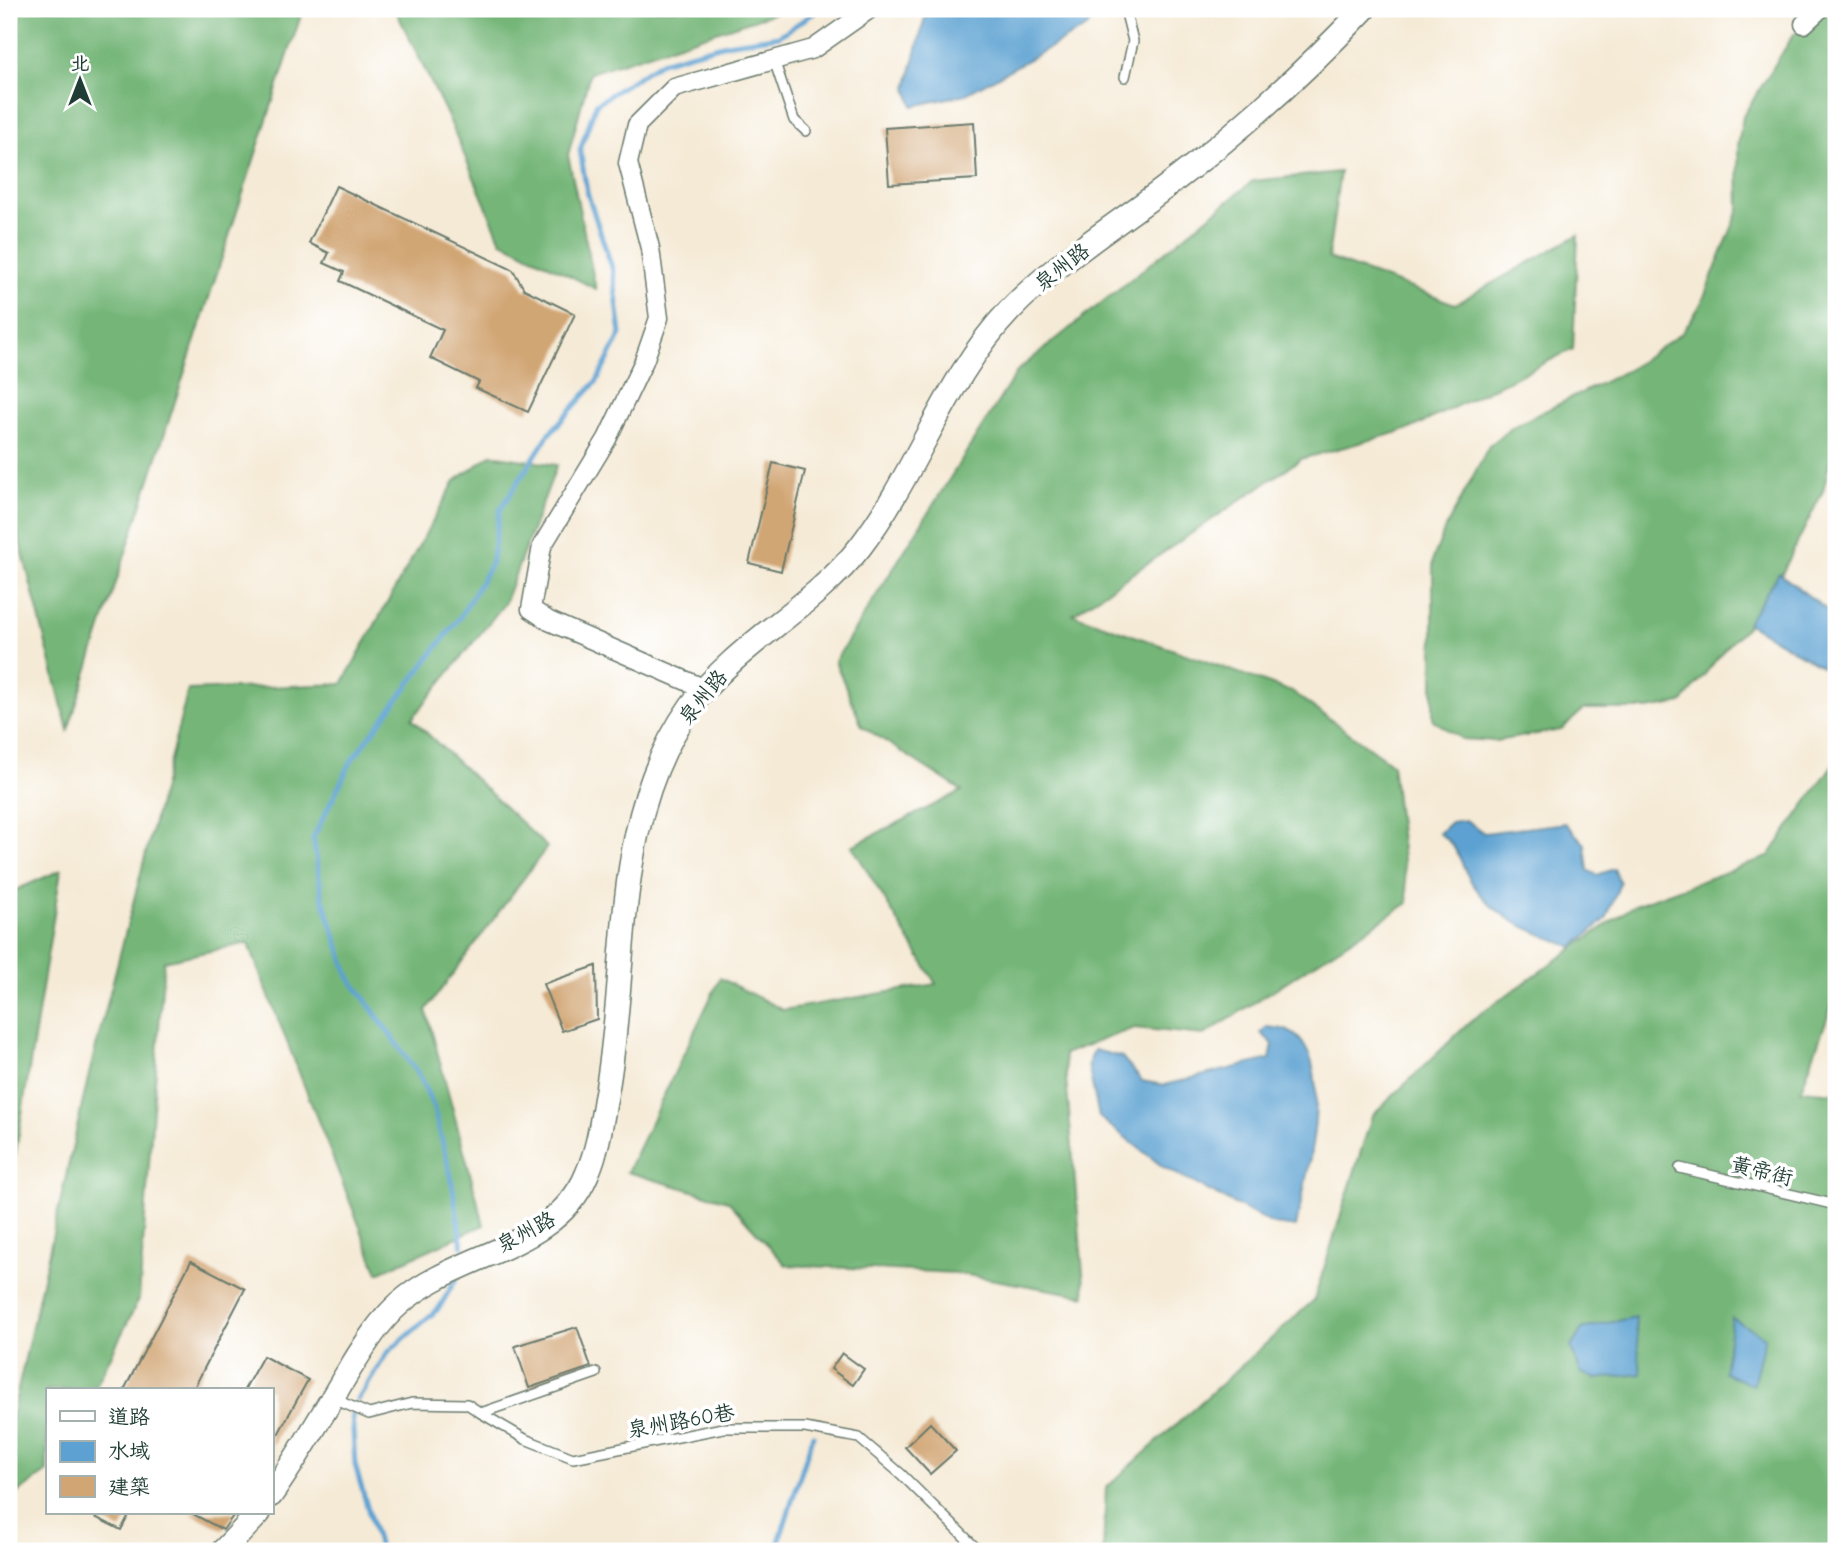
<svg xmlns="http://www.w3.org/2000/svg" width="1845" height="1560" font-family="'Comic Neue','LXGW WenKai TC',sans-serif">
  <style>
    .forest { fill: #74b678; stroke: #4a7a56; stroke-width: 2 }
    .water { fill: #5ca1d1; stroke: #3e6f82; stroke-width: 2 }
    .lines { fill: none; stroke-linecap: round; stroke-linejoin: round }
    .stream { stroke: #5ca1d1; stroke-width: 5 }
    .building { fill: #d1a674 }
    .service-casing { stroke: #6a7a6d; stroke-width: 12 }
    .minor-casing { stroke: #6a7a6d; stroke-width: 21 }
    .tertiary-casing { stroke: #6a7a6d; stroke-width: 26 }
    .service { stroke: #fff; stroke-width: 9 }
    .minor { stroke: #fff; stroke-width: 18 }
    .tertiary { stroke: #fff; stroke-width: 23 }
    .labels { text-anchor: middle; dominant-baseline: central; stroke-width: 7; stroke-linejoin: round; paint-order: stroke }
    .street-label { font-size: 21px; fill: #1f3d34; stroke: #fff }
  </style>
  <rect width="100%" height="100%" fill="#fff"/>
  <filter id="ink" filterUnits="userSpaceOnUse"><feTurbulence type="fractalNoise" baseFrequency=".0143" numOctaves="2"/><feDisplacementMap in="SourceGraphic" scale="14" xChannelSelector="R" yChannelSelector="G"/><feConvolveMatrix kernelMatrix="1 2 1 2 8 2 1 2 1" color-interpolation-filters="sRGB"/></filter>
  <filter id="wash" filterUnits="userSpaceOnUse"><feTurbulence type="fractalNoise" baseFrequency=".00686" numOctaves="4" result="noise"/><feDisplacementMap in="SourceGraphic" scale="28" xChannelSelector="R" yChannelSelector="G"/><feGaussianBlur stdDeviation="1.57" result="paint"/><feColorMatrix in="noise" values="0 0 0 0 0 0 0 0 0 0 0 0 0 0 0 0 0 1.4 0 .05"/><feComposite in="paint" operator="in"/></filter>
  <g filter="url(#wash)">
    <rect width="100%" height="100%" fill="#f5ead6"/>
    <g class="forest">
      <polygon points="9,9 303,9 68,730 9,499"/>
      <polygon points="395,9 787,9 590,73 568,155 596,289 501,241 449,119"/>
      <polygon points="1827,9 1836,9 1836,454 1830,460 1823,491 1766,606 1724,650 1682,703 1648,709 1584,709 1561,730 1496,741 1462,739 1433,720 1433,559 1444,531 1489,446 1514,426 1628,370 1683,332 1701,304 1739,210 1738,146 1743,116 1794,34"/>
      <polygon points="1340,172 1328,258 1455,304 1578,235 1573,349 1410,429 1301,459 1073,614 1292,692 1392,764 1408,903 1204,1035 1134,1028 1064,1054 1085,1296 956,1273 786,1265 728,1201 627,1172 720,978 783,1010 936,984 852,846 962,791 862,726 835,661 1018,370 1253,181"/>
      <polygon points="491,455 557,465 504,604 412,719 547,847 426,1010 484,1225 378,1273 248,943 164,961 139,1299 94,1390 47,1390 47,1472 9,1499 9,1429 89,1074 188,690 342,684 455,481"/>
      <polygon points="1836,760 1836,994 1801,1090 1836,1093 1836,1551 1103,1551 1106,1488 1314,1300 1372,1116 1474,1018 1635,905 1768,857"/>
      <polygon points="61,870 9,1195 9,893"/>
    </g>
    <g class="water">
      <polygon points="927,9 1100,9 1087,27 966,94 913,106 907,88"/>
      <polygon points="1779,573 1836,617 1836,675 1747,623"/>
      <path d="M 1466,820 L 1484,833 L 1565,823 L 1585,844 L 1588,870 L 1597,875 L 1614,869 L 1620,883 L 1606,919 L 1573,947 C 1533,931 1497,921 1472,883 C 1459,862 1461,849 1439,833 L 1451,822 Z"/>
      <path d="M 1267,1027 C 1273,1028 1283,1028 1288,1031 C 1341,1055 1304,1184 1296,1227 L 1273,1224 L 1163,1167 L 1099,1117 L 1088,1065 L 1094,1050 L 1122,1057 L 1142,1081 L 1164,1085 L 1270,1059 L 1273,1044 L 1261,1033 Z"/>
      <polygon points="1635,1317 1641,1374 1596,1379 1581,1373 1571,1347 1582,1329"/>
      <polygon points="1732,1318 1765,1337 1753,1385 1724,1373"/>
    </g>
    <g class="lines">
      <g class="stream">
        <polyline points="462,1246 451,1176 433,1106 419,1075 349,977 322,896 313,838 352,760 460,617 491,564 500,510 549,434 597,381 621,334 613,271 587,192 580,150 596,104 661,62 726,44 779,36 820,9"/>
        <polyline points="358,1400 387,1353 439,1308 456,1279"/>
        <polyline points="352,1413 355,1465 380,1551"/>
        <polyline points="776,1551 813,1435"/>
      </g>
    </g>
    <g id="blocks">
      <g class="building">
        <polygon points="974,122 977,179 889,184 885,128"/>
        <polygon points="336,186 513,270 524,289 575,314 528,412 476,388 479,382 430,358 443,330 340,281 344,272 324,263 329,253 309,243"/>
        <polygon points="773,463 805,471 781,571 749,563"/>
        <polygon points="596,966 597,1019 562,1031 543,984"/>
        <polygon points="191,1261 245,1289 193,1390 124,1390"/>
        <polygon points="577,1327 591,1367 529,1388 515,1346"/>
        <polygon points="842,1353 864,1369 853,1385 831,1369"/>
        <polygon points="263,1356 308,1380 271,1447 271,1390 244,1390"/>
        <polygon points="930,1423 956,1451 930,1474 905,1447"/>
        <polygon points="87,1513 130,1513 121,1530"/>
        <polygon points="191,1513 235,1513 223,1530"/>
      </g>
    </g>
  </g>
  <g filter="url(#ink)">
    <use href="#blocks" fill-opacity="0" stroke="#6a7a6d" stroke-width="2"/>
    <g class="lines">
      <defs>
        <g id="service">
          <polyline points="1125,9 1133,41 1125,77"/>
          <polyline points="774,60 794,120 806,131"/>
          <polyline points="1680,1168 1836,1205"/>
          <polyline points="334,1399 369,1414 412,1403 467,1404 481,1413 596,1373"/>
          <polyline points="481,1413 525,1439 573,1458 723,1428 805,1428 859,1438 901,1474 979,1551"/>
        </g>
        <g id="minor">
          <polyline points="1804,24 1820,9"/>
          <polyline points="705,689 549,621 531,609 542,546 607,439 644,361 659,318 650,248 628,163 637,125 674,88 813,49 870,9"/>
        </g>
        <g id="tertiary">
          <path d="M 271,1495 C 297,1458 320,1419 343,1380 C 360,1353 376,1324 400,1303 C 458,1252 556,1250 587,1174 C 599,1147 602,1118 607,1090 C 630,960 610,820 691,706 C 737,643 812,609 860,547 C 917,473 945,378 1010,310 C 1055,263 1118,224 1170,184 C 1240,131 1304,73 1364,9"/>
          <polyline points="223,1551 259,1513"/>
        </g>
      </defs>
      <use href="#service" class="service-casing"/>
      <use href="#minor" class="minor-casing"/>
      <use href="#tertiary" class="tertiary-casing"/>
      <use href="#service" class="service"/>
      <use href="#minor" class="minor"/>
      <use href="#tertiary" class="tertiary"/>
    </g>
  </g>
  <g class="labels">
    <g class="street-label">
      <text transform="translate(1062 267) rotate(-38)">泉州路</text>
      <text transform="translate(703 697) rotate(-51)">泉州路</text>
      <text transform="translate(1762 1171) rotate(14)">黃帝街</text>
      <text transform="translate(526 1232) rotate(-28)">泉州路</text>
      <text transform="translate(681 1421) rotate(-10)">泉州路60巷</text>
    </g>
  </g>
  <rect width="1845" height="1560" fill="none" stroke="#fff" stroke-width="35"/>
  <rect x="46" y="1388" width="228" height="126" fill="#ffffff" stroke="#a5b1ae" stroke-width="2"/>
  <rect x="60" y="1411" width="35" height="10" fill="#ffffff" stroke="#a5b1ae" stroke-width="2"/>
  <text x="108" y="1424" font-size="21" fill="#1f3d34">道路</text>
  <rect x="60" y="1441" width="35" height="21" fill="#5ca1d1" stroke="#a5b1ae" stroke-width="2"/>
  <text x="108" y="1458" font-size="21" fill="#1f3d34">水域</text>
  <rect x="60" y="1476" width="35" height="21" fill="#d1a674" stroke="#a5b1ae" stroke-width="2"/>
  <text x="108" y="1494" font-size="21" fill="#1f3d34">建築</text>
  <g transform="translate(80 80)" stroke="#ffffff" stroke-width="5" paint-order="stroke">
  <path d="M0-5L12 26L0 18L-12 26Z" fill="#1f3d34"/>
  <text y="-10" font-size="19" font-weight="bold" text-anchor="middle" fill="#1f3d34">北</text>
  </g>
</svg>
